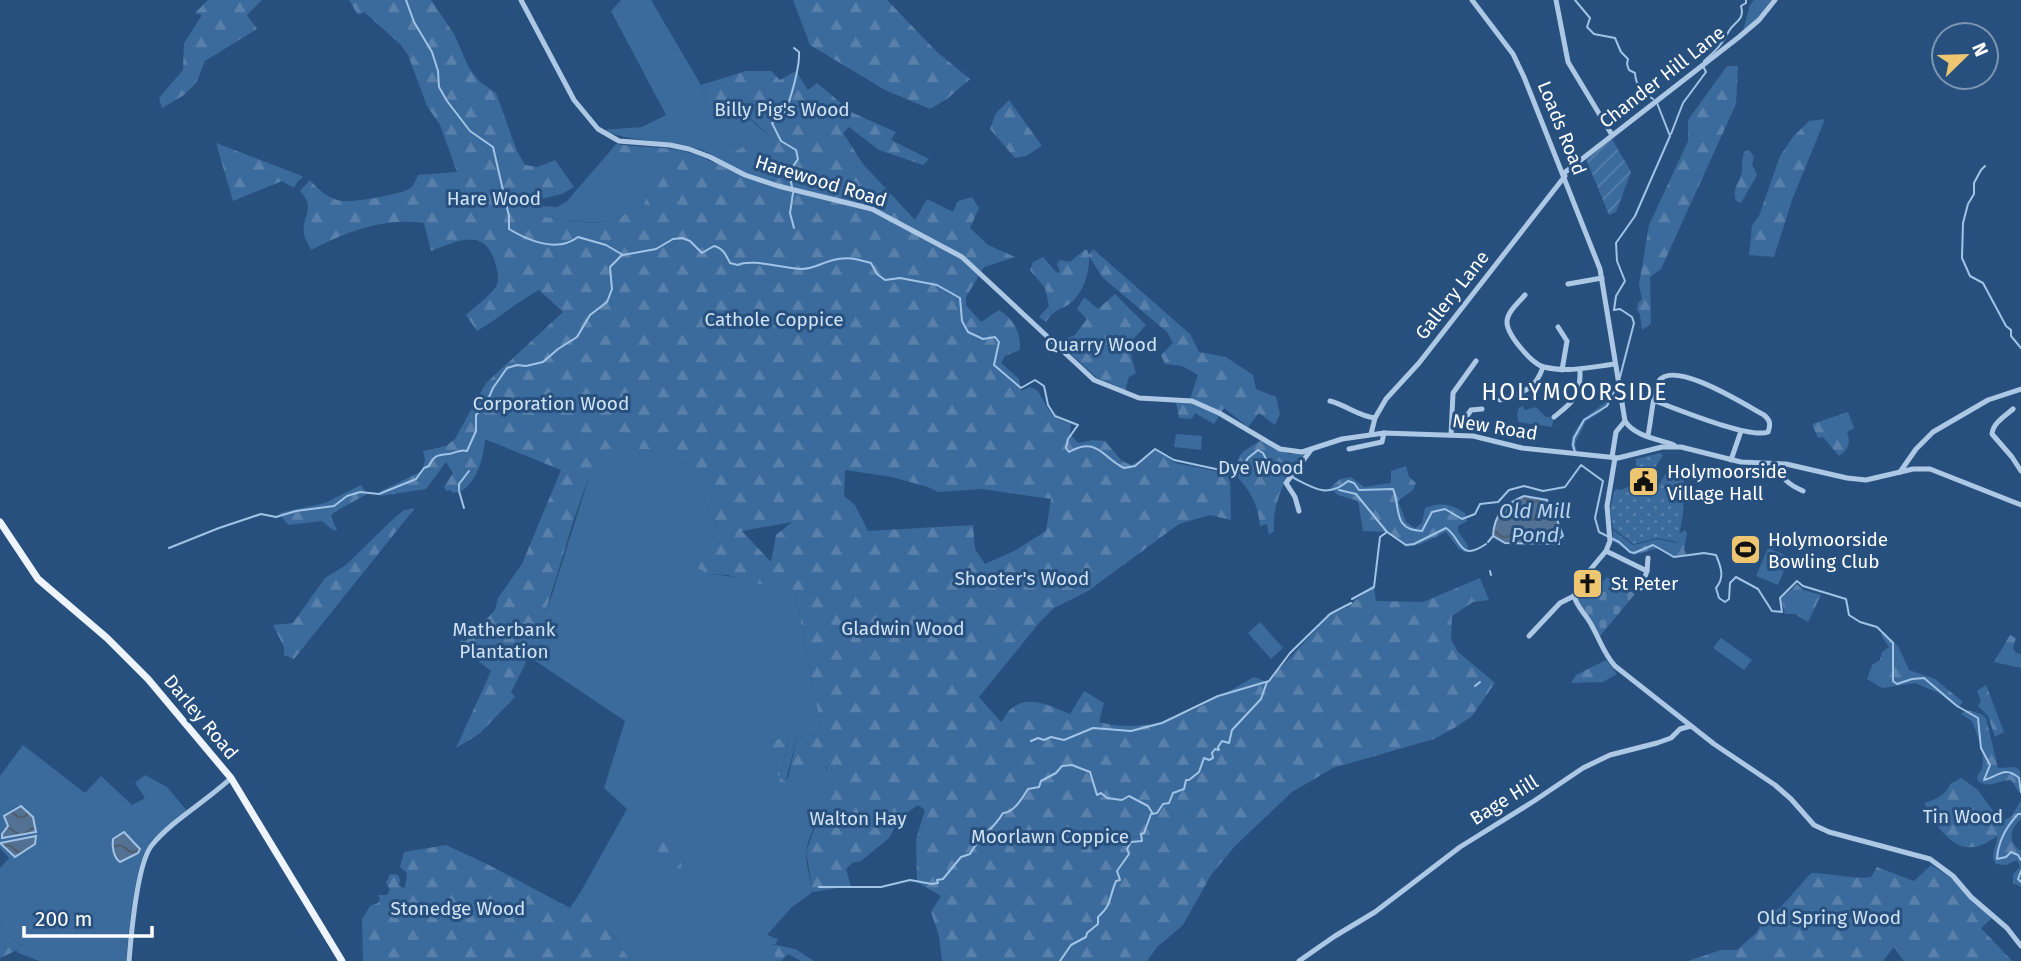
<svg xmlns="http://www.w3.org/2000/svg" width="2021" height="961" font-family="'Fira Sans',sans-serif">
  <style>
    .grass { fill: #3b6a9c; fill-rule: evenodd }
    .forest { fill: url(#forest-firs); fill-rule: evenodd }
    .cemetery { fill: url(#cemetery-stones) }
    .park { fill: url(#park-dots) }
    .garden { fill: url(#garden-furrows) }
    .water { fill: url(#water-waves); stroke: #a1c4e6; stroke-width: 2 }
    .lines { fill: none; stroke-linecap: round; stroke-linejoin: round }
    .stream { stroke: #a1c4e6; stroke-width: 2 }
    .minor { stroke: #adc8e5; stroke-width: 5 }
    .major { stroke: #edf4fd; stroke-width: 7 }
    .labels { text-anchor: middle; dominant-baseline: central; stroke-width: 6; stroke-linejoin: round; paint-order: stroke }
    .street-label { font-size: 19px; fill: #fff; stroke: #27507e }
    .park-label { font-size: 19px; fill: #d0e2f4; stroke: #27507e }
    .poi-label { font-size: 19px; fill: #fff; stroke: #27507e; text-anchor: start }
    .water-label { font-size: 21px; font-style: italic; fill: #b8d2ed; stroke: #27507e }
    .quarter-label { font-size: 23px; letter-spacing: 2px; fill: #fff; stroke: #27507e }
  </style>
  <defs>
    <pattern id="forest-firs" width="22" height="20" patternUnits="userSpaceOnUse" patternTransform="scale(1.75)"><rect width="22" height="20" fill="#3b6a9c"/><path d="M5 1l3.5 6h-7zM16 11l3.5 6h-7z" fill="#5880ab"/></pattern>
    <pattern id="cemetery-stones" width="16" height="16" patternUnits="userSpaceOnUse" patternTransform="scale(1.75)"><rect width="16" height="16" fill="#3b6a9c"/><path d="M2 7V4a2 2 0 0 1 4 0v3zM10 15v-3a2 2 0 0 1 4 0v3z" fill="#5880ab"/></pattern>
    <pattern id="park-dots" width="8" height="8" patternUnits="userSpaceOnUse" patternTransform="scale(1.75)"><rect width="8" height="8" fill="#3b6a9c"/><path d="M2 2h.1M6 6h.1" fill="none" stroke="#5880ab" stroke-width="1.8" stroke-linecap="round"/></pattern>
    <pattern id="garden-furrows" width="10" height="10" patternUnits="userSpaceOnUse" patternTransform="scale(1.75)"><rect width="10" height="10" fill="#3b6a9c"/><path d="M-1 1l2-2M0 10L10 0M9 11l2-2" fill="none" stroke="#5880ab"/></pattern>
    <pattern id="water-waves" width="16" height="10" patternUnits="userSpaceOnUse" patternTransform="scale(1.75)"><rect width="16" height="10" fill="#537192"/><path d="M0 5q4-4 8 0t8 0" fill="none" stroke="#4f5b68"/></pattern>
  </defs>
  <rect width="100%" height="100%" fill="#27507e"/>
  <g class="grass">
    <path d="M 621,0 L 651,0 L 701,85 L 710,107 C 743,111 751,118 774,141 L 720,160 C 687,135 640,147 603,130 L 642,127 L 666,115 L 611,11 Z"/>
    <path d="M 607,155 L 648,155 L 655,176 L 643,207 C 630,210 619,219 606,221 C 586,225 565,218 544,217 L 542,206 L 557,207 L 566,202 Z"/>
    <polygon points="1523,406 1525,410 1536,407 1546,417 1554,417 1552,427 1518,422 1517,412 1519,410 1518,408"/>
    <polygon points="1176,434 1202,436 1201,450 1174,447"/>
    <path d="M 606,449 L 646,449 L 696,467 C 702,480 704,493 708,507 C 712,518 717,521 719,534 L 687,551 L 708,574 C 737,575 766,586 795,591 L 822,734 L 797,737 L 786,780 L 779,778 L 789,739 L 771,740 L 784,799 L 787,782 L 799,774 L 809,774 L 817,766 L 825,766 C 839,795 808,826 806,854 C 806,867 811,880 813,892 L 791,908 L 767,935 L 778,939 L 776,944 L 772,944 L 776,960 L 778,961 L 631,961 L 597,914 L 594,906 L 580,893 L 627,809 L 604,788 L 625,721 L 528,656 L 552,595 L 590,474 Z"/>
    <polygon points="1740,536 1759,544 1751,564 1731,556"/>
    <polygon points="1768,548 1790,557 1778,585 1756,576"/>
    <polygon points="1260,622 1283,648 1271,659 1248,633"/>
    <polygon points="1721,638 1752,660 1744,670 1713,648"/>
    <path d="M 23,745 L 85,793 L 101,776 L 132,805 L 145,798 L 135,783 L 145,775 L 167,787 L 188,812 C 176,821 160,831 150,843 C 134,862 129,935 126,961 L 39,961 L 16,952 L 23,946 L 4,933 L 0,924 L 0,868 L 9,858 L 0,848 L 0,843 L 15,857 L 36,836 L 0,842 L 0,776 ZM 17,806 C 32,808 32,821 36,832 L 32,834 L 2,838 L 8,826 L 6,814 Z"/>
  </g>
  <g class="forest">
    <polygon points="208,0 262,0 247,15 257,29 205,61 196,83 184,95 162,108 159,98 183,70 184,43 202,15 195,13"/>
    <path d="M 349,0 L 431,0 L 454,34 L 469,68 L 479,81 L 496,93 L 517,151 L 525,165 L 538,167 L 555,160 L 574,187 L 562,194 L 541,199 L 545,217 C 565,218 586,226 606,221 C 619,219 630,210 643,207 L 654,176 L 648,155 L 607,155 L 616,144 C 655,150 678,143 714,163 L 752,142 L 773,141 C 755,117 739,110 710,107 L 701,85 L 746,71 L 771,71 L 780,80 L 796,71 L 808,90 L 817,83 L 853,113 L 896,132 L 891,140 L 929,159 L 923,165 L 879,150 L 849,127 L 843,133 L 863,164 L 915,220 L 927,199 L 953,212 L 958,201 L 972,197 L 979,208 L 970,228 L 988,245 L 1015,257 L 984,267 L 966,297 L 966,305 L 981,322 L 999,310 C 1014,319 1021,333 1020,350 L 1005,356 L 1001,363 L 1019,379 L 1021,391 L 1030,387 L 1037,390 C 1049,407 1048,419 1071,423 L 1070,434 L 1078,443 L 1093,440 L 1105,441 L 1122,461 L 1131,465 L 1144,459 L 1153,450 L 1160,451 L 1175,463 L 1230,474 L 1231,520 L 1210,515 L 1179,524 L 1088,591 L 1054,608 L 1040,622 L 979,697 L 1001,722 C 1004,719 1007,712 1011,709 C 1028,693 1053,707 1070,714 L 1084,691 L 1104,703 L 1099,722 C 1157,738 1205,704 1254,677 L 1267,682 L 1330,615 L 1346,608 L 1367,591 L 1374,588 L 1376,601 L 1423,602 L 1480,578 L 1489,600 L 1473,602 L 1452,616 L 1451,639 L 1458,652 L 1495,683 L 1472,716 L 1456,727 L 1434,739 L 1333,768 L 1292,792 L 1235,846 L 1211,875 L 1183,925 L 1157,947 L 1147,961 L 942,961 L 939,936 L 931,912 L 941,896 L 917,882 L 916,839 L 925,810 L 918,805 L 899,819 L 889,838 L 861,861 L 852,863 L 846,869 L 851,886 L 813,892 L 806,852 L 826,796 L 827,767 L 817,766 L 809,774 L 799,774 L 794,780 L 787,782 L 784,802 L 771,740 L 789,738 L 779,778 L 786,780 L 788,778 L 797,737 L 822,734 L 795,591 L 767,586 L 728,575 L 708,574 L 694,566 L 687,551 L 719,534 C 717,519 712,519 708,507 C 704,493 702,480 695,467 L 646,449 L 606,449 C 601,459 593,467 589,477 C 561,548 549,624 511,692 L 515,697 L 479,734 L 456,748 L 491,671 L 458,645 L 461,640 L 466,641 L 495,610 L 498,598 L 522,564 L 561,470 L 485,439 C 484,455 478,479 464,489 C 461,492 456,492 452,493 L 451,490 L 446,491 L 444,487 L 453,473 L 446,462 L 426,489 L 380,496 L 381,491 L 422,471 L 425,460 L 423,451 L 446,446 L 455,439 L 486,383 L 563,312 L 539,290 C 517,302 499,318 477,331 L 466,315 C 475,307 487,298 495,288 C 501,280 497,271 495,262 C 484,226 456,242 431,251 L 424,223 C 383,217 346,232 311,250 C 309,245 305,239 304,234 C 301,215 317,210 300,191 L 310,180 C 319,190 328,199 342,201 C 352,203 402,194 409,189 C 414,186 415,181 418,175 L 457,172 L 440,125 L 427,106 L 408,55 L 400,44 L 364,12 L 358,15 ZM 845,470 L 892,477 L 928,487 L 938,492 L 982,489 L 1051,499 L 1046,531 L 1014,551 L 985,564 L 975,549 L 973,525 L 868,531 L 855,505 L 844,496 ZM 792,522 L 776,535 L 771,562 L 742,531 Z"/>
    <polygon points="793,0 887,0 937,52 970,79 947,99 930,109 885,90 810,45"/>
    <polygon points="1754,0 1771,0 1757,19 1743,31 1750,5"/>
    <polygon points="1727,66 1738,66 1736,104 1661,269 1650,277 1651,324 1642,330 1640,315 1637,310 1638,303 1642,299 1639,285 1649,225 1688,141 1688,120"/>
    <polygon points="1009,100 1042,146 1026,156 1015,158 990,129 996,113"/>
    <polygon points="1825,119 1792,200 1774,257 1749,255 1752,225 1759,216 1780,156 1793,137 1809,121"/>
    <polygon points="216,143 302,176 303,177 297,182 294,188 282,181 233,201"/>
    <path d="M 1749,150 L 1754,157 L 1752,164 L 1757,175 L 1741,203 L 1736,201 C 1731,187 1742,181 1742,169 C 1742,162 1742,159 1744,152 Z"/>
    <path d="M 1093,249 L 1190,334 L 1199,352 L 1226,357 L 1253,375 L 1256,389 L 1276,397 L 1280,414 L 1275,425 L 1259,413 L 1248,427 L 1224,408 L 1214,424 L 1195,413 L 1192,419 L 1179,418 L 1176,402 L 1189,402 L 1198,375 L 1182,366 L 1165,364 L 1161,355 L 1173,343 L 1167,332 L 1103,278 L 1089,256 C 1090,271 1084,291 1072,302 C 1061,311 1056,307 1046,322 L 1039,317 L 1049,306 L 1045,288 L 1030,270 L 1033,262 L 1043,257 L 1057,273 L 1060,271 L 1057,264 L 1060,260 L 1070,262 L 1084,250 L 1087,250 L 1089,255 Z"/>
    <polygon points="1115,294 1146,325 1128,345 1136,373 1129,377 1125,390 1096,377 1072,355 1070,348 1062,348 1058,342 1075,335 1087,319 1077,309 1084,297 1098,309"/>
    <polygon points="1616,388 1617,395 1601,412 1586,421 1575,444 1577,451 1573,451 1571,445 1572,436 1583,419 1606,402"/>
    <path d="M 1848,412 L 1854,428 L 1847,432 C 1851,444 1849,448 1839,456 L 1823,437 L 1818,438 L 1812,424 Z"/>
    <path d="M 1262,440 L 1289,454 L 1305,453 C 1286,476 1272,501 1274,531 L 1269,535 L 1267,524 L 1260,526 C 1258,505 1251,491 1236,476 C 1235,454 1244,450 1262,440 Z"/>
    <path d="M 1406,466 L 1409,477 L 1416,483 L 1413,490 L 1398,501 L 1406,522 L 1415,528 L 1422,523 L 1425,508 C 1442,502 1450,504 1465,513 L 1467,521 L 1458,526 L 1458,531 L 1468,546 L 1466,553 L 1458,548 L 1446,532 L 1421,544 L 1406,547 L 1387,532 L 1363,531 L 1358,501 L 1338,495 L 1330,488 L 1340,479 L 1351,477 L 1364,487 L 1391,483 L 1391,471 Z"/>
    <polygon points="361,485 367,494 333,513 331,517 337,530 334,531 322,521 288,525 279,513 325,503"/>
    <polygon points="415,508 294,659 284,655 284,647 273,625 293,623 325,578 346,565 391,521 404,510"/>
    <polygon points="1613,530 1633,545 1658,539 1678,543 1679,534 1685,530 1687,533 1684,549 1686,554 1673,558 1658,548 1634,555 1613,541"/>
    <polygon points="1797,584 1803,590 1821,595 1808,622 1795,614 1785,614 1781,599"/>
    <polygon points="1884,632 1898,646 1909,670 1935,679 1963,702 1958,708 1939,693 1915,683 1882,688 1867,679 1872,665 1880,660 1882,652 1889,647 1881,635"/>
    <polygon points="2010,635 2016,638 2013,648 2016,653 2021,654 2021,668 1994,662"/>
    <polygon points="1606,660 1617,674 1603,682 1571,683 1576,675"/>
    <polygon points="1986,685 2004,732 1995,737 1988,716 1978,706 1981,701 1977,691"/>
    <path d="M 1967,710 L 1981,714 L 1986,718 L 1998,768 L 2015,767 L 2020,771 L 2021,795 L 2011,780 C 1999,780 1989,789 1978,781 L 1977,776 C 1991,763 1977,736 1972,721 L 1961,714 Z"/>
    <path d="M 1961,778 L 1977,789 L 1998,818 L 2003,821 L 2012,816 L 2021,800 L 2021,819 C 2010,829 2007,841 2021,851 L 2021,887 L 2013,883 L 2013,874 L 2020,867 L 2017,860 L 2006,865 L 1996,864 C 1989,853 1998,846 1997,836 C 1963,862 1945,839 1926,808 L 1925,803 C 1935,799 1947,795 1950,784 Z"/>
    <polygon points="660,838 679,857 682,866 679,869 672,868 670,862 655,848"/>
    <polygon points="446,845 489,865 570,908 580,893 594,906 597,914 631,961 363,961 362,919 370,906 378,903 380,899 378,895 387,895 390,890 386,883 390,874 398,875 400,880 399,886 405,888 407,873 400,867 404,852"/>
    <path d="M 1931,865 L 1951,878 L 1992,918 L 1981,928 L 2012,961 L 1904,961 L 1894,947 L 1883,961 L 1688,961 L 1721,950 L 1737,950 L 1756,933 L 1765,918 L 1781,907 L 1811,873 C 1828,873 1858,880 1871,877 L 1877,867 L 1914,881 Z"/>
    <polygon points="0,924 4,933 24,947 0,958"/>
    <polygon points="772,944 795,949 814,961 801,961 788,954 781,961 776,960"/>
  </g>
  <path class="cemetery" d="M 1607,577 L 1635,594 L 1600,636 C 1593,621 1581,611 1576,596 L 1578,590 L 1592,594 Z"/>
  <g class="park">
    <polygon points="1660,453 1663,455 1651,473 1639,472 1636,467 1636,459"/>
    <polygon points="1668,469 1684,469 1683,514 1678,542 1658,538 1633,544 1613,528 1610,509 1615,489 1621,490 1632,485 1658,487"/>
  </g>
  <polygon class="garden" points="1612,139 1631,172 1616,212 1609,215 1586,159"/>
  <g class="water">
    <path d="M 1524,496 L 1547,500 L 1556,517 L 1563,536 L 1559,539 L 1559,544 L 1505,543 L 1493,536 C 1494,514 1505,504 1524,496 Z"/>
    <polygon points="21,806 33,817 36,832 2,838 2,834 8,826 4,816"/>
    <path d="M 124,832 L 140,849 L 138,853 L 120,862 C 113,857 112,846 113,839 Z"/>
    <polygon points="36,836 35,844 15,857 0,843"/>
  </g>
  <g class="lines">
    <g class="stream">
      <path d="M 406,0 L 414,22 L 432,52 L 438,71 L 439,87 L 447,101 L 470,131 L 493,147 L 509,216 L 509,229 C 529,241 557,253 578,237 L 606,245 L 623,255 L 656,249 L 673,239 L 682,238 L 690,241 L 702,253 L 714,246 C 723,248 726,255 730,263 L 738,265 C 751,258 785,269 802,269 C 814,269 821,263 833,260 C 847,256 857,259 871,263 L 877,274 L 885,280 L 900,278 L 937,285 L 960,298 L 962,321 L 968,332 L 983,339 L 995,337 L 999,342 L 994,365 L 1021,388 L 1035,380 L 1044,386 L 1048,405 L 1055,416 L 1078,425 L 1068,439 L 1066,448 L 1069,452 C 1097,436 1102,457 1124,468 L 1135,466 L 1155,449 L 1174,460 L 1239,474 L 1248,458 L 1258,450 L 1263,453 L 1267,461 L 1289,475"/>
      <path d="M 1575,0 L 1590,18 L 1587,27 L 1594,34 L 1615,38 L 1621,52 L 1628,59 L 1627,64 L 1629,70 L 1635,73 C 1636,87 1642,92 1653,99"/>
      <path d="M 1704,61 C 1716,50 1722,45 1729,31 C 1735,21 1745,20 1741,6 L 1746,3 L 1746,0"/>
      <polyline points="1671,134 1683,103 1706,72 1703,66"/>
      <polyline points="1985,166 1981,170 1974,183 1974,194 1968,204 1963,223 1962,258 1970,276 1983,283 2006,326 2011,330 2011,336 2021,348"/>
      <path d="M 792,187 L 789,172 L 798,159 L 796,150 L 781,141 L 772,123 C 775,121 778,120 781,117 C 790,107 800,65 799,52 L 794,48"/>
      <polyline points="793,193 790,213 794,228"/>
      <polyline points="1620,377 1634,323 1632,317 1620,309 1614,310 1616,296 1625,281 1617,261 1616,243 1635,216 1670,136 1657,103"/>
      <polyline points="1575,452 1573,445 1574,438 1584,420 1607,406 1617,386"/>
      <path d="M 1294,478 C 1315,489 1328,498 1348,481 L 1354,483 L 1359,490 L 1393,489 C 1401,508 1392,530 1422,531 L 1432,512 L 1445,509 L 1462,519 L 1475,514 L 1480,504 L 1498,502 L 1509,490 L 1524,486 L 1543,491 L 1565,487 L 1581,465 L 1603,481 L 1595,518 L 1599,532 L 1619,542 L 1630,552 L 1634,553 L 1653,545 L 1674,557 L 1704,553 L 1716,555 C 1721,567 1725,577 1716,588 L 1719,598 L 1725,602 L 1729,599 L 1730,583 L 1736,577 L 1758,589 L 1772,611 L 1782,612 L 1780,598 L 1797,581 L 1803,586 L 1846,599 L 1849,615 L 1860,622 L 1877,627 L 1893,643 L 1893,681 L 1897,684 L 1912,679 L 1924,678 L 1957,706 L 1978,718 L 1981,748 L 1990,765 L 1984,780 C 1998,777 2004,765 2019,778 L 2021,792"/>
      <polyline points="459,489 459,484 469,471"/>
      <path d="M 1339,490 L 1356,494 L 1387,532 L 1406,545 L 1414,544 L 1446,528 C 1462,538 1458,563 1486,544"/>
      <polyline points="459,491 464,508"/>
      <polyline points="1488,542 1493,536"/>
      <path d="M 169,548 L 219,528 L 261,514 L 276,517 L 296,511 L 334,506 L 347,496 L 360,492 L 379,494 L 416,479 L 424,468 L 429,466 C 434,455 438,455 449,454 C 456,453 459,449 467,451 L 476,431 L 476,415 L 486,404 L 493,388 L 507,368 L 517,365 L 526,366 L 543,362 L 558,349 L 577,337 L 590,315 L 607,302 L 612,289 L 610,267 L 622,255"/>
      <polyline points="1490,571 1491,575"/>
      <polyline points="1352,599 1374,587 1380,537 1387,532"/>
      <polyline points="1475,686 1480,682"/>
      <polyline points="1031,741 1038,738 1044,740 1051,737 1064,740 1093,728 1131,731 1162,723 1218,696 1269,681 1290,653 1330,614 1351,603"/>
      <path d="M 2021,814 L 2018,814 C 2006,827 1998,841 1997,859 L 2006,857 L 2011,852 L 2018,855 L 2021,860"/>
      <polyline points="2021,871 2018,879 2021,882"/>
      <path d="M 819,887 L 881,887 L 910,880 L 932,884 L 938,883 L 937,880 L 943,879 L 961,857 L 970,854 C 977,839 994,829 1003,813 C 1014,813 1022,798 1028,789 L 1039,787 L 1041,781 L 1056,773 L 1062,766 L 1072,765 L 1090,772 L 1097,795 L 1101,793 L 1107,798 L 1122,800 L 1129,796 L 1148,806 L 1153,814"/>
      <path d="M 1060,961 L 1071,945 L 1086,937 L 1087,933 L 1098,924 L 1098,917 C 1113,903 1108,900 1116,881 L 1120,880 L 1117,871 L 1129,854 L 1127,849 L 1131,842 L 1142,841 L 1141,834 L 1144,833 L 1151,814 L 1157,813 L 1163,804 L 1169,803 L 1173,793 L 1184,789 L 1186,780 L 1189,780 L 1199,772 L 1204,758 L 1209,760 L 1213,758 L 1212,753 L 1215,749 L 1219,750 L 1218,747 L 1222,741 L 1229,743 L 1232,730 L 1261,699 L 1267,682"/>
    </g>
    <g class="minor">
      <polyline points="521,0 574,100 598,129 619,141 670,145 689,149 710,157 745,175 778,186 872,209 962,257 1094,380 1139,398 1192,401 1219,413 1280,449 1302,452 1342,439 1384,433 1473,436 1522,448 1618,458 1662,447 1681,447 1741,462 1786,464 1847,478 1866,480 1913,469 1930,469 2021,505"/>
      <path d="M 1472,0 L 1513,54 L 1524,77 L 1600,269 L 1625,421 C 1634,436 1658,439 1674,445"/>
      <polyline points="1556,0 1568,62 1612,135"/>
      <polyline points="1564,173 1739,37 1759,20 1775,0"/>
      <polyline points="1568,284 1602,278"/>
      <path d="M 1525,295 C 1519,302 1507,312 1507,322 C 1507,335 1532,364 1544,367 C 1567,373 1592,367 1615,364"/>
      <polyline points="1558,327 1567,341 1562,370"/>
      <path d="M 1500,400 C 1522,392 1535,391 1543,367"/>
      <path d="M 1330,401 C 1346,405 1358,416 1375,418"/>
      <path d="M 2013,409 C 2005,416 1993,423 1992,434 L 2012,457 L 2021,471"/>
      <path d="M 1554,417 C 1574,401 1581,397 1580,369"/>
      <polyline points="1452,425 1465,419 1471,410 1482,409"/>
      <polyline points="1371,434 1375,418 1386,399 1419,363 1565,176"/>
      <polyline points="1451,435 1453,393 1476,361"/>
      <path d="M 1648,435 C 1651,422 1653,391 1659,381 C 1674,359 1747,406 1764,415 C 1770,420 1771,424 1768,432 C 1749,439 1677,409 1655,401"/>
      <polyline points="1349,449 1382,442 1384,433"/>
      <polyline points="1612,457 1616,432 1625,421"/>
      <path d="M 1615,458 L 1607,506 L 1610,541 L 1606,551 L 1585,576 L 1574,596 C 1577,608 1587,615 1592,626 C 1600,640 1604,654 1615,666 L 1714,744 L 1775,785 L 1791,799 L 1814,825 L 1829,832 L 1930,859 L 1953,876 L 1971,897 L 2007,928 L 2021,946"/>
      <polyline points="1731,460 1741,431"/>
      <path d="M 1779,464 C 1782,480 1788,484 1803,491"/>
      <polyline points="1900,472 1916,449 1933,432 1988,400 2021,389"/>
      <polyline points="1299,511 1295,497 1286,483 1311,450"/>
      <polyline points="1606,551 1647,571 1648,558"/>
      <polyline points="1641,588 1647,571"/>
      <polyline points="1529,636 1560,603 1574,596"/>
      <path d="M 129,961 C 131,936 137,863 152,845 C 171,821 208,800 231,778"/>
      <polyline points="1299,961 1335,936 1375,912 1460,847 1534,801 1583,768 1610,755 1657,743 1671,738 1680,729 1691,726"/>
    </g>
    <polyline class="major" points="0,522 38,579 107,638 148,679 231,778 342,961"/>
  </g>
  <defs>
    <symbol id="civic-square" viewBox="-11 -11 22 22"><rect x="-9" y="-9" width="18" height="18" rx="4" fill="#eec672" stroke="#27507e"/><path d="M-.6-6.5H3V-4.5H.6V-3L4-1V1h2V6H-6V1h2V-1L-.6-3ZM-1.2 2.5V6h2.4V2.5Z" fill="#111"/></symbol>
    <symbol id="stadium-square" viewBox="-11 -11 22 22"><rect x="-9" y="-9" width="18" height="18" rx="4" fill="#eec672" stroke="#27507e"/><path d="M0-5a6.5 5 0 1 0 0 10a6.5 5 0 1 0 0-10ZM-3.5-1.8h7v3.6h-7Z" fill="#111"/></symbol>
    <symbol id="church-square" viewBox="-11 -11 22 22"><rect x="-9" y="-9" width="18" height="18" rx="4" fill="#eec672" stroke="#27507e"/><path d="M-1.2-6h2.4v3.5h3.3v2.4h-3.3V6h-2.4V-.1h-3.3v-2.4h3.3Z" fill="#111"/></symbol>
  </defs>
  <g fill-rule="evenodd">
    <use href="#civic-square" x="1626" y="464" width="35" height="35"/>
    <use href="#stadium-square" x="1728" y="532" width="35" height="35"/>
    <use href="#church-square" x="1570" y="566" width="35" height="35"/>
  </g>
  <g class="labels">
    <g class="street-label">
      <text transform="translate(1662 77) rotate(-38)">Chander Hill Lane</text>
      <text transform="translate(1562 128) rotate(68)">Loads Road</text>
      <text transform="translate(821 181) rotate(17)">Harewood Road</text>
      <text transform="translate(1452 295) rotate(-52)">Gallery Lane</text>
      <text transform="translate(1495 427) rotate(9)">New Road</text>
      <text transform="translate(201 717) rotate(50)">Darley Road</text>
      <text transform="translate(1504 800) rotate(-32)">Bage Hill</text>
    </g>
    <g class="park-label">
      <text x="782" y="109">Billy Pig's Wood</text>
      <text x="494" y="198">Hare Wood</text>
      <text x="774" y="319">Cathole Coppice</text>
      <text x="1101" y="344">Quarry Wood</text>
      <text x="551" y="403">Corporation Wood</text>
      <text x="1261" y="467">Dye Wood</text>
      <text x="1022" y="578">Shooter's Wood</text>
      <text x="903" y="628">Gladwin Wood</text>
      <text x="504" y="629">Matherbank<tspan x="504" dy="22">Plantation</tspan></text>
      <text x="1963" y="816">Tin Wood</text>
      <text x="858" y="818">Walton Hay</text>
      <text x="1050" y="836">Moorlawn Coppice</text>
      <text x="458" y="908">Stonedge Wood</text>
      <text x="1829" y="917">Old Spring Wood</text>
    </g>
    <g class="poi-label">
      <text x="1667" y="471">Holymoorside<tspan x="1667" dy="22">Village Hall</tspan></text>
      <text x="1768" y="539">Holymoorside<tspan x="1768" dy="22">Bowling Club</tspan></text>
      <text x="1611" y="583">St Peter</text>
    </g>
    <g class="water-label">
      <text x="1535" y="511">Old Mill<tspan x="1535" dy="24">Pond</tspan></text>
    </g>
    <g class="quarter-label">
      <text x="1575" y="392">HOLYMOORSIDE</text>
    </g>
  </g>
  <g transform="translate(1965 56) rotate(67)"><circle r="33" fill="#27507e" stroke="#7d96b2" stroke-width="2"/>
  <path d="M0-5L12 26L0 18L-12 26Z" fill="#eec672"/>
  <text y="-10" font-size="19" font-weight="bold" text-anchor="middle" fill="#ffffff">N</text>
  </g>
  <path d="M24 926v10h128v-10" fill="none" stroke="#ffffff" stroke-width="3.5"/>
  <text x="35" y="926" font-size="21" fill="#ffffff" stroke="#27507e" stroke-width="5" paint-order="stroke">200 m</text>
</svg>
